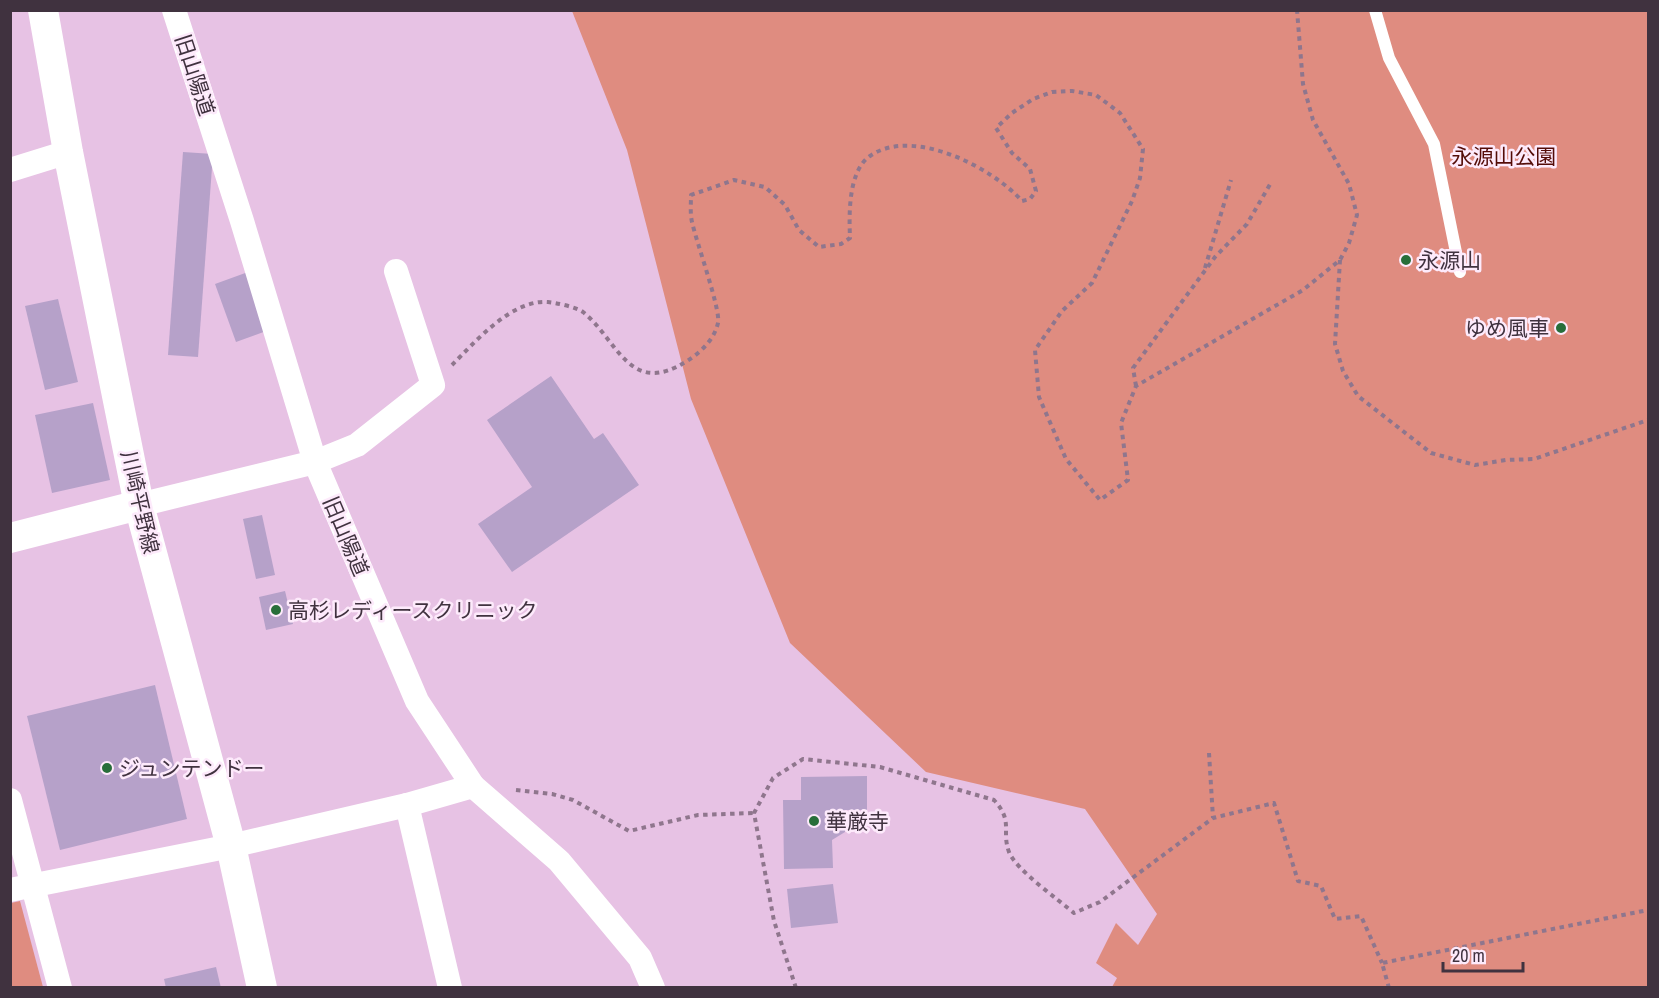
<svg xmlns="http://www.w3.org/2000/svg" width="1659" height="998" font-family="'Archivo Narrow','Noto Sans JP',sans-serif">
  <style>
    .green { fill: #df8c80 }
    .building { fill: #b6a1c9 }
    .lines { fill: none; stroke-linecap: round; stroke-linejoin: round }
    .path { stroke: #8f768d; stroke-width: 4; stroke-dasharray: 4.5 4.5; stroke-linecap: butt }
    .service { stroke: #fff; stroke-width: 12 }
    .minor { stroke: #fff; stroke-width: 24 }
    .tertiary { stroke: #fff; stroke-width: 30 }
    .poi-dot { fill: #286e3a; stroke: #fdeafb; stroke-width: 2 }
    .labels { text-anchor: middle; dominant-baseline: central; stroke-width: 5; stroke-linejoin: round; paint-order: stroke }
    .street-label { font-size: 21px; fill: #40323f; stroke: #fdeafb }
    .park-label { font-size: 21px; fill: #540c07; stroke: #fdeafb }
    .poi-label { font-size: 21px; fill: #40323f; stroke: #fdeafb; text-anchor: start }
  </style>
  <rect width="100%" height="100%" fill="#e7c2e4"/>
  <g class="green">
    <polygon points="572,11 1648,11 1648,987 1112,987 1117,978 1096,963 1116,923 1138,945 1157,914 1085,809 926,772 790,643 691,399 627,150"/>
    <polygon points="20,901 43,987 11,987 11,903"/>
  </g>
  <g class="building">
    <polygon points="183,152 213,154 198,357 168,355"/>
    <polygon points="248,272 269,330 236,342 215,284"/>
    <polygon points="58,299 78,382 45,390 25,306"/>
    <polygon points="551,376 594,439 603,433 639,485 512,572 478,524 532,487 487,420"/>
    <polygon points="93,403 110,480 52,493 35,415"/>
    <polygon points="262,515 275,575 256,579 243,519"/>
    <polygon points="285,591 293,624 266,630 259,597"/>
    <polygon points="155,685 187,819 60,850 27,716"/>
    <polygon points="867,776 867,810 845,810 845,832 832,840 833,868 784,869 783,800 801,800 801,777"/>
    <polygon points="833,884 838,923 791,928 787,889"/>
    <polygon points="216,967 221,988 166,988 164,979"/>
  </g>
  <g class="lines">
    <g class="path">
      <polyline points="1340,260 1335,344 1343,371 1358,396 1431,453 1475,465 1506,460 1534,459 1648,420"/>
      <polyline points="1205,268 1231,180"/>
      <path d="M 452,365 C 475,342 512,299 548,302 C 557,303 576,307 583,312 C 618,340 629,398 687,361 C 701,352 714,340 718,323 C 721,310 696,241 692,222 C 690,213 691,204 691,195 L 734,180 L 765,187 L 785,205 L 799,230 L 819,247 L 841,244 L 850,238 C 849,215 848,171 870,156 C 913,126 993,168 1022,201 L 1030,199 L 1036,191 L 1030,169 L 1012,153 L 996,128 L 1012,113 L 1033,99 L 1052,92 L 1072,91 L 1096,95 L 1120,113 L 1143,149 L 1140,178 L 1132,201 L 1092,283 L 1062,311 L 1035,350 L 1039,397 L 1066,459 L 1100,500 L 1128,480 L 1121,423 L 1136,386 L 1303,290 L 1340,260 L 1349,243 L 1357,215 L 1349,184 L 1313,120 L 1303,84 L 1297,10"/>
      <polyline points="1136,386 1133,368 1215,257 1247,224 1272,181"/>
      <polyline points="1209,753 1213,818"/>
      <polyline points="516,790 552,794 573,800 629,831 698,815 754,813"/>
      <path d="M 796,988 L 774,921 L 754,813 L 773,778 L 803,759 L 880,767 L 994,800 C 1014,822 1001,830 1009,852 C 1016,870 1059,900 1074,913 L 1100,902 L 1213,818 L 1274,803 L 1298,881 L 1321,886 L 1335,919 L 1361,916 L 1382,963"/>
      <polyline points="1389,988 1382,963 1648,910"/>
    </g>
    <polyline class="service" points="1375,10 1389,58 1434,144 1460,272"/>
    <g class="minor">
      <polyline points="174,10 242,221 315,462 417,701 473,786 559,861 640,958 653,988"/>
      <polyline points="10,170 68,152"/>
      <polyline points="139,505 315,462 357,445 433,385 396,271"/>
      <polyline points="10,800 60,988"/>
      <polyline points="407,805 450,988"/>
      <polyline points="10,890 231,846 407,805 473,786"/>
    </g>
    <g class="tertiary">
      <polyline points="43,10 68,152 139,505 231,846 262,988"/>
      <polyline points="10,538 139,505"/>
    </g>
  </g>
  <g class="poi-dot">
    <circle cx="1406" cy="260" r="6"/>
    <circle cx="1561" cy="328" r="6"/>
    <circle cx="276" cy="610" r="6"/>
    <circle cx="107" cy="768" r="6"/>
    <circle cx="814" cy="821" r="6"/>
  </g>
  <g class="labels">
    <g class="street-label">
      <text transform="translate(195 75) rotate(72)">旧山陽道</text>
      <text transform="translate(140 502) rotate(77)">川崎平野線</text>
      <text transform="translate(346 536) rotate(67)">旧山陽道</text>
    </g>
    <g class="park-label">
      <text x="1504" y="156">永源山公園</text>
    </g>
    <g class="poi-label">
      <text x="1418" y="260">永源山</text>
      <text x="1549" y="328" text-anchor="end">ゆめ風車</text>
      <text x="288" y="610">高杉レディースクリニック</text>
      <text x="119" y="768">ジュンテンドー</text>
      <text x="826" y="821">華厳寺</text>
    </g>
  </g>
  <rect width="1659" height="998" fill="none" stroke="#40323f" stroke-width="24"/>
  <path d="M1443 962v9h80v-9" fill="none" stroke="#40323f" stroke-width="3"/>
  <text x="1452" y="962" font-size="18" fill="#40323f" stroke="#fdeafb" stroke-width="4.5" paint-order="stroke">20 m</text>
</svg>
